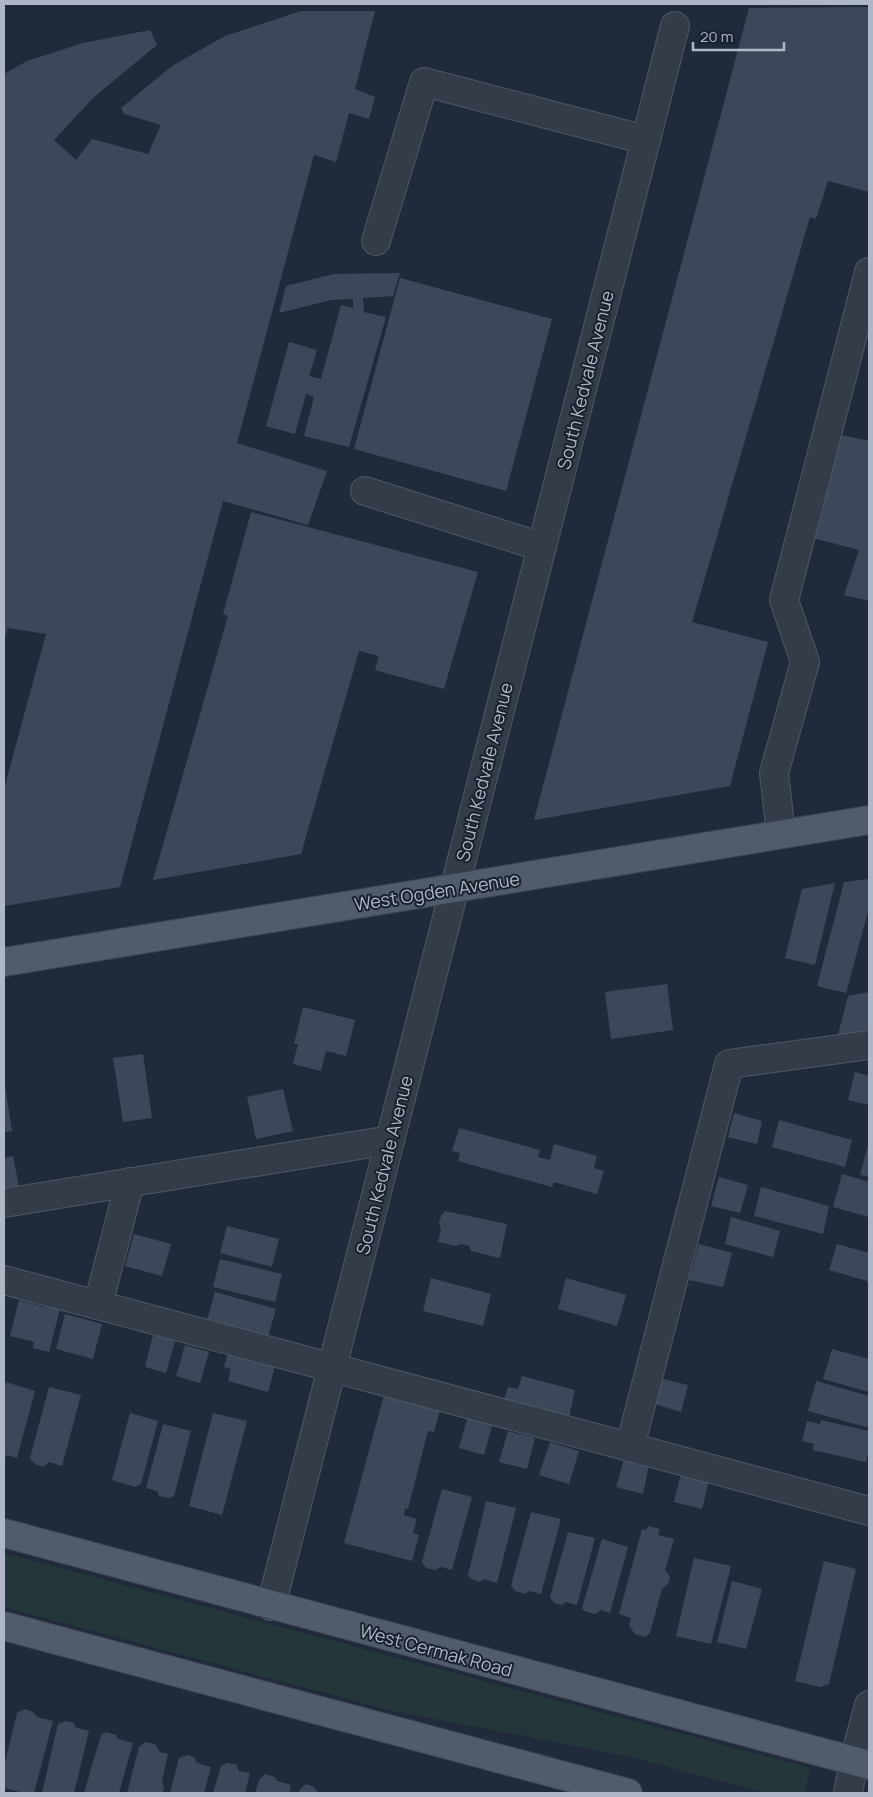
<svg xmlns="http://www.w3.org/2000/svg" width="873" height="1797" font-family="Manrope,sans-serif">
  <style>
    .green { fill: #23373b }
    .building { fill: #3c485a }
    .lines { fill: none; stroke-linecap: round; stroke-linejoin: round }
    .minor-casing { stroke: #4f5765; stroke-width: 30 }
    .major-casing { stroke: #3e4554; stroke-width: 30 }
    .minor { stroke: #343c4a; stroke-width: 28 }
    .major { stroke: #525b6b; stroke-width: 28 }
    .labels { text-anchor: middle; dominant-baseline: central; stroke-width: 4; stroke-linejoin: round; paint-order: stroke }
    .street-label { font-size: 18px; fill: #afb7c7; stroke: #1a212f }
  </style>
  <rect width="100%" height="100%" fill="#212a3a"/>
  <polygon class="green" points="4,1553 810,1768 805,1793 766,1793 627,1756 389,1710 4,1607"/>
  <g class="building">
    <polygon points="869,7 869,192 828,181 816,219 810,217 692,622 768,642 730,786 534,820 749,8"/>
    <polygon points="301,11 375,11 355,89 375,97 369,119 349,113 336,162 314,155 237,443 327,471 308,525 223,501 120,887 4,906 4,789 46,634 8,628 4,641 4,74 27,61 83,43 150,30 157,45 94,97 54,140 76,160 92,139 148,154 161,125 124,114 121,108 172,66 225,36"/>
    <polygon points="400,273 393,296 363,298 364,312 386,317 349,447 304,436 314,397 306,394 295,434 266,426 289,342 317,350 309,376 321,379 341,305 353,308 353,299 331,300 279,313 286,286 334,274"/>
    <polygon points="400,278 552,319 506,491 354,449"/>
    <polygon points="832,433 869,441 869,601 844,595 859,550 809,537"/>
    <polygon points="251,512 478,572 444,689 375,670 379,656 359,651 301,854 153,880 228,616 223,614"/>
    <polygon points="869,879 869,908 846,993 817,986 844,882"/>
    <polygon points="835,883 815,965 785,958 802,889"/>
    <polygon points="667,984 673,1030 611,1039 605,992"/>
    <polygon points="869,992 869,1033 837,1039 848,996"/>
    <polygon points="303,1007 355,1020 346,1056 326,1051 321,1071 293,1064 298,1044 294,1044"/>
    <polygon points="143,1054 152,1118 123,1122 113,1058"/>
    <polygon points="855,1072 869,1076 869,1105 848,1100"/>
    <polygon points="4,1079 12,1131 4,1132"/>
    <polygon points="283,1089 293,1131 256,1139 247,1097"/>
    <polygon points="734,1113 762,1121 757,1144 728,1137"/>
    <polygon points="779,1120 852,1140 845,1167 772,1147"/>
    <polygon points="459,1128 540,1150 538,1157 550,1160 554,1144 597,1156 594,1168 604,1171 597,1194 554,1182 552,1187 458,1161 460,1153 452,1151"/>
    <polygon points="868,1145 869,1145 869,1177 860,1175"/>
    <polygon points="13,1156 19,1187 4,1190 4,1158"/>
    <polygon points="842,1174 869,1182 869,1217 833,1207"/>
    <polygon points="719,1177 748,1185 740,1213 711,1206"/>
    <polygon points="761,1187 829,1206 823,1234 754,1216"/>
    <polygon points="445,1211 507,1224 500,1258 471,1251 469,1246 461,1244 456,1246 438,1242 441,1229 439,1223 441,1216"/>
    <polygon points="731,1217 780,1231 773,1257 725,1244"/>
    <polygon points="227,1226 279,1239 272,1267 220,1253"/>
    <polygon points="134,1234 171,1244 162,1276 125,1266"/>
    <polygon points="699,1244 732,1253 723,1287 689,1280"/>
    <polygon points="837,1244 869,1253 869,1287 867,1281 829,1270"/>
    <polygon points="220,1259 282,1274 275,1302 213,1287"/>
    <polygon points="431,1278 491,1294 483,1326 423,1311"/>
    <polygon points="566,1278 626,1295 617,1326 558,1309"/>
    <polygon points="215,1292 276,1309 268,1337 207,1320"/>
    <polygon points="19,1300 44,1307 45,1305 60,1309 49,1352 33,1348 34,1342 10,1336"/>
    <polygon points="65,1314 102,1324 93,1359 56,1349"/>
    <polygon points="153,1335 175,1341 166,1373 145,1367"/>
    <polygon points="185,1345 209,1352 200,1383 176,1376"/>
    <polygon points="832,1349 869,1359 869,1392 823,1379"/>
    <polygon points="228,1353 275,1366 268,1392 228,1381 231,1369 224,1367"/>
    <polygon points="522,1376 575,1390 569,1417 504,1400 508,1387 518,1389"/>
    <polygon points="659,1378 688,1385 681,1412 652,1403"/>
    <polygon points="816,1381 869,1396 869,1428 808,1411"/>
    <polygon points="6,1382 35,1391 17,1458 7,1455 4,1458 4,1389"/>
    <polygon points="49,1387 81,1395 62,1466 49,1462 43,1467 35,1464 30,1458"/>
    <polygon points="384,1395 440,1410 434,1432 428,1431 408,1509 405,1508 404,1515 417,1519 413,1533 419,1535 412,1561 344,1543"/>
    <polygon points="130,1413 158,1421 141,1484 135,1487 112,1480"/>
    <polygon points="213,1413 247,1421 222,1515 189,1506"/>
    <polygon points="467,1419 492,1426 484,1455 459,1448"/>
    <polygon points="821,1420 869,1431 869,1449 866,1462 813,1450 814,1444 802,1441 807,1421 820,1424"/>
    <polygon points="163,1424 191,1431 174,1496 169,1498 159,1496 157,1491 146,1488"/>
    <polygon points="508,1431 535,1438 527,1469 499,1462"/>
    <polygon points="550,1442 579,1451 569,1484 539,1475"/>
    <polygon points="624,1459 649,1465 643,1494 616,1487"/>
    <polygon points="681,1473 709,1480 702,1509 674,1502"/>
    <polygon points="442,1489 472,1497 452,1570 441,1567 435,1570 426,1568 422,1562"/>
    <polygon points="486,1501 516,1508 497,1583 484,1579 480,1582 471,1579 468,1575"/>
    <polygon points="531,1512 561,1519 541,1594 529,1591 525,1594 515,1591 511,1585"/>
    <polygon points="648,1526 660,1529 658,1535 674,1539 665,1570 670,1577 668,1584 662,1589 650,1633 645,1637 635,1634 629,1626 631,1618 619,1614 642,1529 646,1530"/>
    <polygon points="568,1532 595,1538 577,1605 566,1602 562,1605 554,1603 550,1597"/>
    <polygon points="602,1539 628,1547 610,1613 601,1610 595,1614 584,1611 582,1608"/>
    <polygon points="694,1558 731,1566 711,1644 676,1636"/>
    <polygon points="824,1561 856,1569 829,1684 820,1687 795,1681"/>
    <polygon points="732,1581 762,1589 746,1649 717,1642"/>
    <polygon points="25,1709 33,1712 37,1717 53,1721 34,1793 24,1793 4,1788 4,1766 17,1713"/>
    <polygon points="66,1721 74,1723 75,1727 89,1731 74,1793 42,1793 58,1724"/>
    <polygon points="106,1732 116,1735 118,1739 133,1743 119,1793 84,1793 101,1735"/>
    <polygon points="145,1742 155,1744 160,1752 168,1754 162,1781 164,1788 163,1792 161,1793 127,1793 139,1747"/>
    <polygon points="187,1755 194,1757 197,1763 211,1767 204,1793 170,1793 179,1758"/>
    <polygon points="227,1763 236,1764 239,1771 250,1773 245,1793 213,1793 221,1766"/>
    <polygon points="265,1774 275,1777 277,1781 291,1785 289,1793 255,1793 259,1780"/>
    <polygon points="306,1784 314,1787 318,1793 299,1793 300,1789"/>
  </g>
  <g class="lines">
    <defs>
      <g id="minor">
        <polyline points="376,241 424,82 646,140"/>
        <polyline points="365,491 542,547"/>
        <polyline points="781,834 774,773 805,662 784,600 869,272"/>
        <polyline points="4,1203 390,1140"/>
        <polyline points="4,1280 869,1511"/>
        <polyline points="98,1305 130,1182"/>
        <polyline points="630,1447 729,1064 869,1045"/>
        <polyline points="271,1606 675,26"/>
        <polyline points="848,1793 854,1761 869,1705"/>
      </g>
      <g id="major">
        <polyline points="4,962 869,820"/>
        <polyline points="4,1533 869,1765"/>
        <polyline points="4,1626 628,1793"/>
      </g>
    </defs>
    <use href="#minor" class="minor-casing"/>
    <use href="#major" class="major-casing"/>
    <use href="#minor" class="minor"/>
    <use href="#major" class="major"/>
  </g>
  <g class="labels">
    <g class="street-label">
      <text transform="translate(585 380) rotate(-76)">South Kedvale Avenue</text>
      <text transform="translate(484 772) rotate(-76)">South Kedvale Avenue</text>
      <text transform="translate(437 891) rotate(-9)">West Ogden Avenue</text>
      <text transform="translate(384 1165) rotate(-76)">South Kedvale Avenue</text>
      <text transform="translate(436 1650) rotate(15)">West Cermak Road</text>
    </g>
  </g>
  <rect width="873" height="1797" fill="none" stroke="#afb7c7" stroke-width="10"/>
  <path d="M693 42v8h91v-8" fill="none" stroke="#afb7c7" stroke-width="2.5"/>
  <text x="700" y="42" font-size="15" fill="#afb7c7" stroke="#1a212f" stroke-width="4" paint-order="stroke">20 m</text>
</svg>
